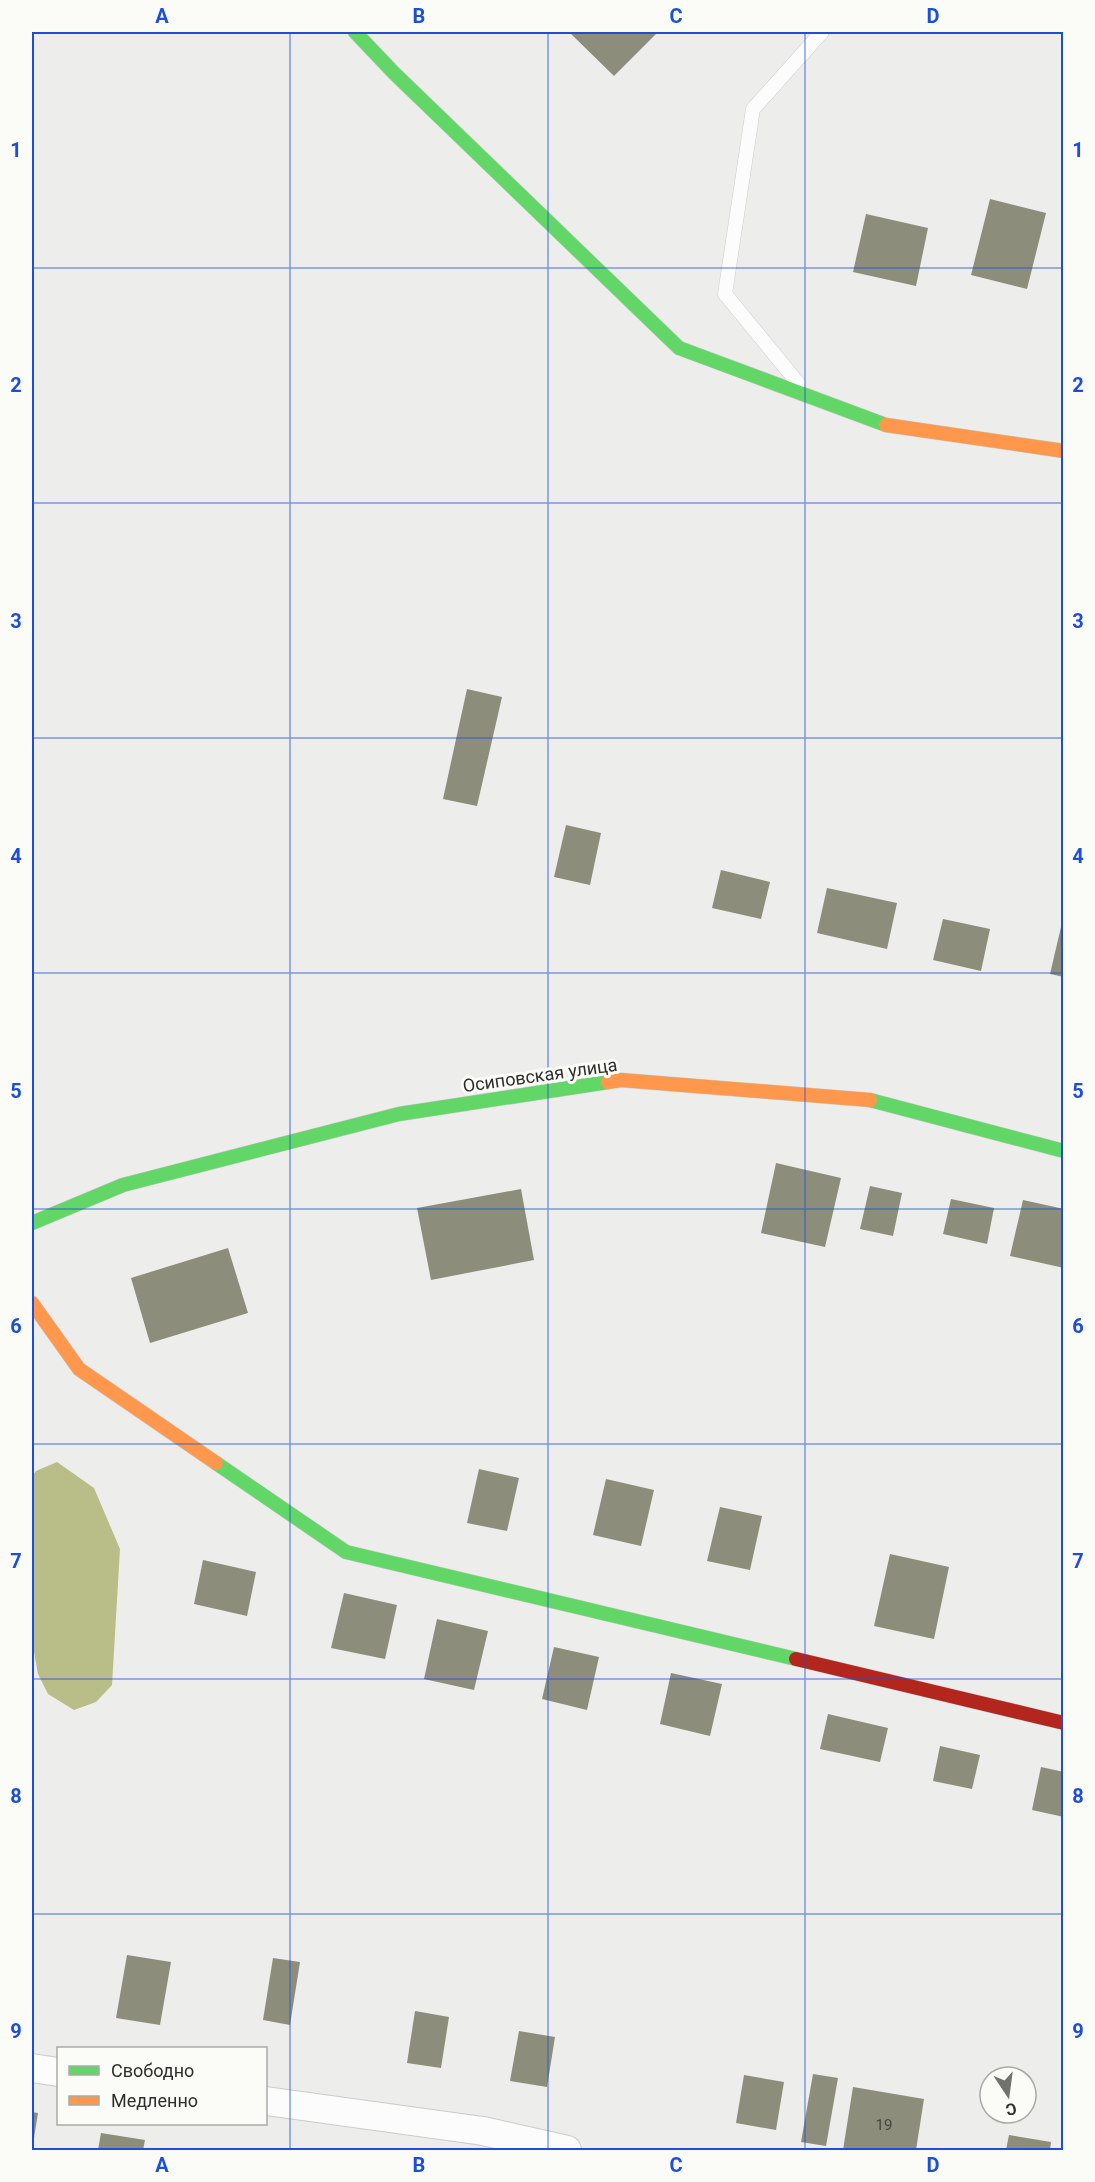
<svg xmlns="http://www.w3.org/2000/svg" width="1095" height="2182" font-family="Roboto,sans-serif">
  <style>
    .water { fill: #b9bd88 }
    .building { fill: #8c8d7b }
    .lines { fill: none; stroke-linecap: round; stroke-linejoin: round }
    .lane-casing { stroke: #cbccca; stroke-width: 15 }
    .street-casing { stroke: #cbccca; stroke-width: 30 }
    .fast-casing { stroke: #cbccca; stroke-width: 15 }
    .slow-casing { stroke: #cbccca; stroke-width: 15 }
    .jam-casing { stroke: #cbccca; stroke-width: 15 }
    .lane { stroke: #fcfcfc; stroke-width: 14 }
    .street { stroke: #fcfcfc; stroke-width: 28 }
    .fast { stroke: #63d668; stroke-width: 14 }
    .slow { stroke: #ff974d; stroke-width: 14 }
    .jam { stroke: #b3261e; stroke-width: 14 }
    .grid { fill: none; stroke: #1d4ed8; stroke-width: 1.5; stroke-opacity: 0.55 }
    .labels { text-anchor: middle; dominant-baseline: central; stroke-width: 6; stroke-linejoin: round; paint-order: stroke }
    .number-label { font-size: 15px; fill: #464640 }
    .street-label { font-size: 18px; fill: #2e2e2c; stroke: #fbfcf7 }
    .neatline { fill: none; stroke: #1d4ed8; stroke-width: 2 }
    .grid-label { font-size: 20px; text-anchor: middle; font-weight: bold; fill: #1d4ed8 }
  </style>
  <rect width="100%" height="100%" fill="#edeeeb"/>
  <polygon class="water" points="57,1462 94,1488 120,1549 112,1685 96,1702 74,1710 48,1694 38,1674 32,1641 32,1476 36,1471"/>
  <g class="building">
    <polygon points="569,32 658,32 614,76"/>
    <polygon points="990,199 1046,213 1027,289 971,275"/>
    <polygon points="866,214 928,228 916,286 853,272"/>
    <polygon points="467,689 502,697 477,806 443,799"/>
    <polygon points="566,825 601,833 590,885 554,877"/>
    <polygon points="721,870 770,882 761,919 712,908"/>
    <polygon points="827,888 897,903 887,949 817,933"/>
    <polygon points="943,919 990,929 981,971 933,960"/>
    <polygon points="1061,927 1064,928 1064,977 1050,974"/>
    <polygon points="776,1163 841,1178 825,1247 761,1233"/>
    <polygon points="870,1186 902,1193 893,1236 860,1229"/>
    <polygon points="521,1189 534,1260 431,1280 417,1208"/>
    <polygon points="951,1199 994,1208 987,1244 943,1234"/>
    <polygon points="1023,1200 1064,1209 1064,1268 1010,1256"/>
    <polygon points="228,1248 248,1313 150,1343 131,1278"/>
    <polygon points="479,1469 519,1478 507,1531 467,1523"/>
    <polygon points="606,1479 654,1490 641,1546 593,1535"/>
    <polygon points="720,1507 762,1516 750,1570 707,1561"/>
    <polygon points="890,1554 949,1567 934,1639 874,1626"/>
    <polygon points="203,1560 256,1572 247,1616 194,1604"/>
    <polygon points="344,1593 397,1605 385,1659 331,1648"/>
    <polygon points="437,1619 488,1631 474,1690 424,1679"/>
    <polygon points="554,1647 599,1657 587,1710 542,1699"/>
    <polygon points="671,1673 722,1684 710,1736 660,1724"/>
    <polygon points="828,1714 888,1728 880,1762 820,1749"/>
    <polygon points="940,1746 980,1755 972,1789 933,1781"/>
    <polygon points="1041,1767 1064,1772 1064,1817 1032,1810"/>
    <polygon points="127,1955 171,1962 160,2025 116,2018"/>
    <polygon points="273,1958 300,1962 290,2025 263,2020"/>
    <polygon points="415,2011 449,2017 441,2068 407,2063"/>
    <polygon points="519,2031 555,2037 547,2087 510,2081"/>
    <polygon points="813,2074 838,2078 826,2146 801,2142"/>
    <polygon points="744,2075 784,2082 776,2130 736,2123"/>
    <polygon points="853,2087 924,2099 916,2150 843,2150"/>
    <polygon points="32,2112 38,2113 33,2144 32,2144"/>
    <polygon points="101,2133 145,2140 143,2150 98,2150"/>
    <polygon points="1009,2135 1051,2142 1050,2150 1006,2150"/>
  </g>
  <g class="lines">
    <defs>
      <polyline id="lane" points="798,383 725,294 753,109 822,32"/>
      <g id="street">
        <polyline points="32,2068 58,2072"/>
        <polyline points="266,2101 483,2131 567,2150"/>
      </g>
      <g id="fast">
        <polyline points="355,32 394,73 679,348 886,425"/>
        <polyline points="870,1100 1064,1151"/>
        <polyline points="32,1223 123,1185 399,1114 608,1082"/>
        <polyline points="216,1463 346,1552 796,1659"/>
      </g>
      <g id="slow">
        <polyline points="886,425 1064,451"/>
        <polyline points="608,1082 621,1080 870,1100"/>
        <polyline points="32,1303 79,1369 216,1463"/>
      </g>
      <polyline id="jam" points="796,1659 1064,1723"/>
    </defs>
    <use href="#lane" class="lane-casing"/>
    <use href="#street" class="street-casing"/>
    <use href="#fast" class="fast-casing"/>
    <use href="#slow" class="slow-casing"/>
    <use href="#jam" class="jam-casing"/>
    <use href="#lane" class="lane"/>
    <use href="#street" class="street"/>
    <use href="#fast" class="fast"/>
    <use href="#slow" class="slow"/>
    <use href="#jam" class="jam"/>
  </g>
  <path class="grid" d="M 290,32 L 290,2150M 548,32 L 548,2150M 805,32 L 805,2150M 32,268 L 1064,268M 32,503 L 1064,503M 32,738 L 1064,738M 32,973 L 1064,973M 32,1209 L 1064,1209M 32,1444 L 1064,1444M 32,1679 L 1064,1679M 32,1914 L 1064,1914"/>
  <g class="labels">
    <g class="number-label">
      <text x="884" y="2125">19</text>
    </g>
    <g class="street-label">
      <text transform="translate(540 1075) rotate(-8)">Осиповская улица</text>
    </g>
  </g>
  <rect width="1095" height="2182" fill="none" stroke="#fbfcf7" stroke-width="66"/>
  <rect x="57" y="2047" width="210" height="78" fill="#fbfcf7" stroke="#a9aaa6" stroke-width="1.5"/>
  <rect x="69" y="2066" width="30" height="9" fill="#63d668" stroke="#a9aaa6" stroke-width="1.5"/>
  <text x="111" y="2077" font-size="18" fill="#2e2e2c">Свободно</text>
  <rect x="69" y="2096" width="30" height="9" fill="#ff974d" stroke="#a9aaa6" stroke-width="1.5"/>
  <text x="111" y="2107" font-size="18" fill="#2e2e2c">Медленно</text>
  <g transform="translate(1008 2095) rotate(167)"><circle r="28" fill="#fbfcf7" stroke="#a9aaa6" stroke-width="1.5"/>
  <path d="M0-4.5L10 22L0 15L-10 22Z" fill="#71716f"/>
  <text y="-9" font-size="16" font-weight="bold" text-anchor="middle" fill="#2e2e2c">С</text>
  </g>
  <rect x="33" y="33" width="1029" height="2116" class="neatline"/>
  <g class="grid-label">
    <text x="162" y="23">A</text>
    <text x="419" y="23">B</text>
    <text x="676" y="23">C</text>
    <text x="933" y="23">D</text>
    <text x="16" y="157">1</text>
    <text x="1078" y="157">1</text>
    <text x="16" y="392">2</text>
    <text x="1078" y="392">2</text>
    <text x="16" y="628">3</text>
    <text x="1078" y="628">3</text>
    <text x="16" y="863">4</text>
    <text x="1078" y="863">4</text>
    <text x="16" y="1098">5</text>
    <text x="1078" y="1098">5</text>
    <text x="16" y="1333">6</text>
    <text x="1078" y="1333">6</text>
    <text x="16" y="1568">7</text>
    <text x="1078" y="1568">7</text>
    <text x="16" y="1803">8</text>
    <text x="1078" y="1803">8</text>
    <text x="16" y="2038">9</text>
    <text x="1078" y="2038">9</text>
    <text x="162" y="2172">A</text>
    <text x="419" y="2172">B</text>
    <text x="676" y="2172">C</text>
    <text x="933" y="2172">D</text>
  </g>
</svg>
